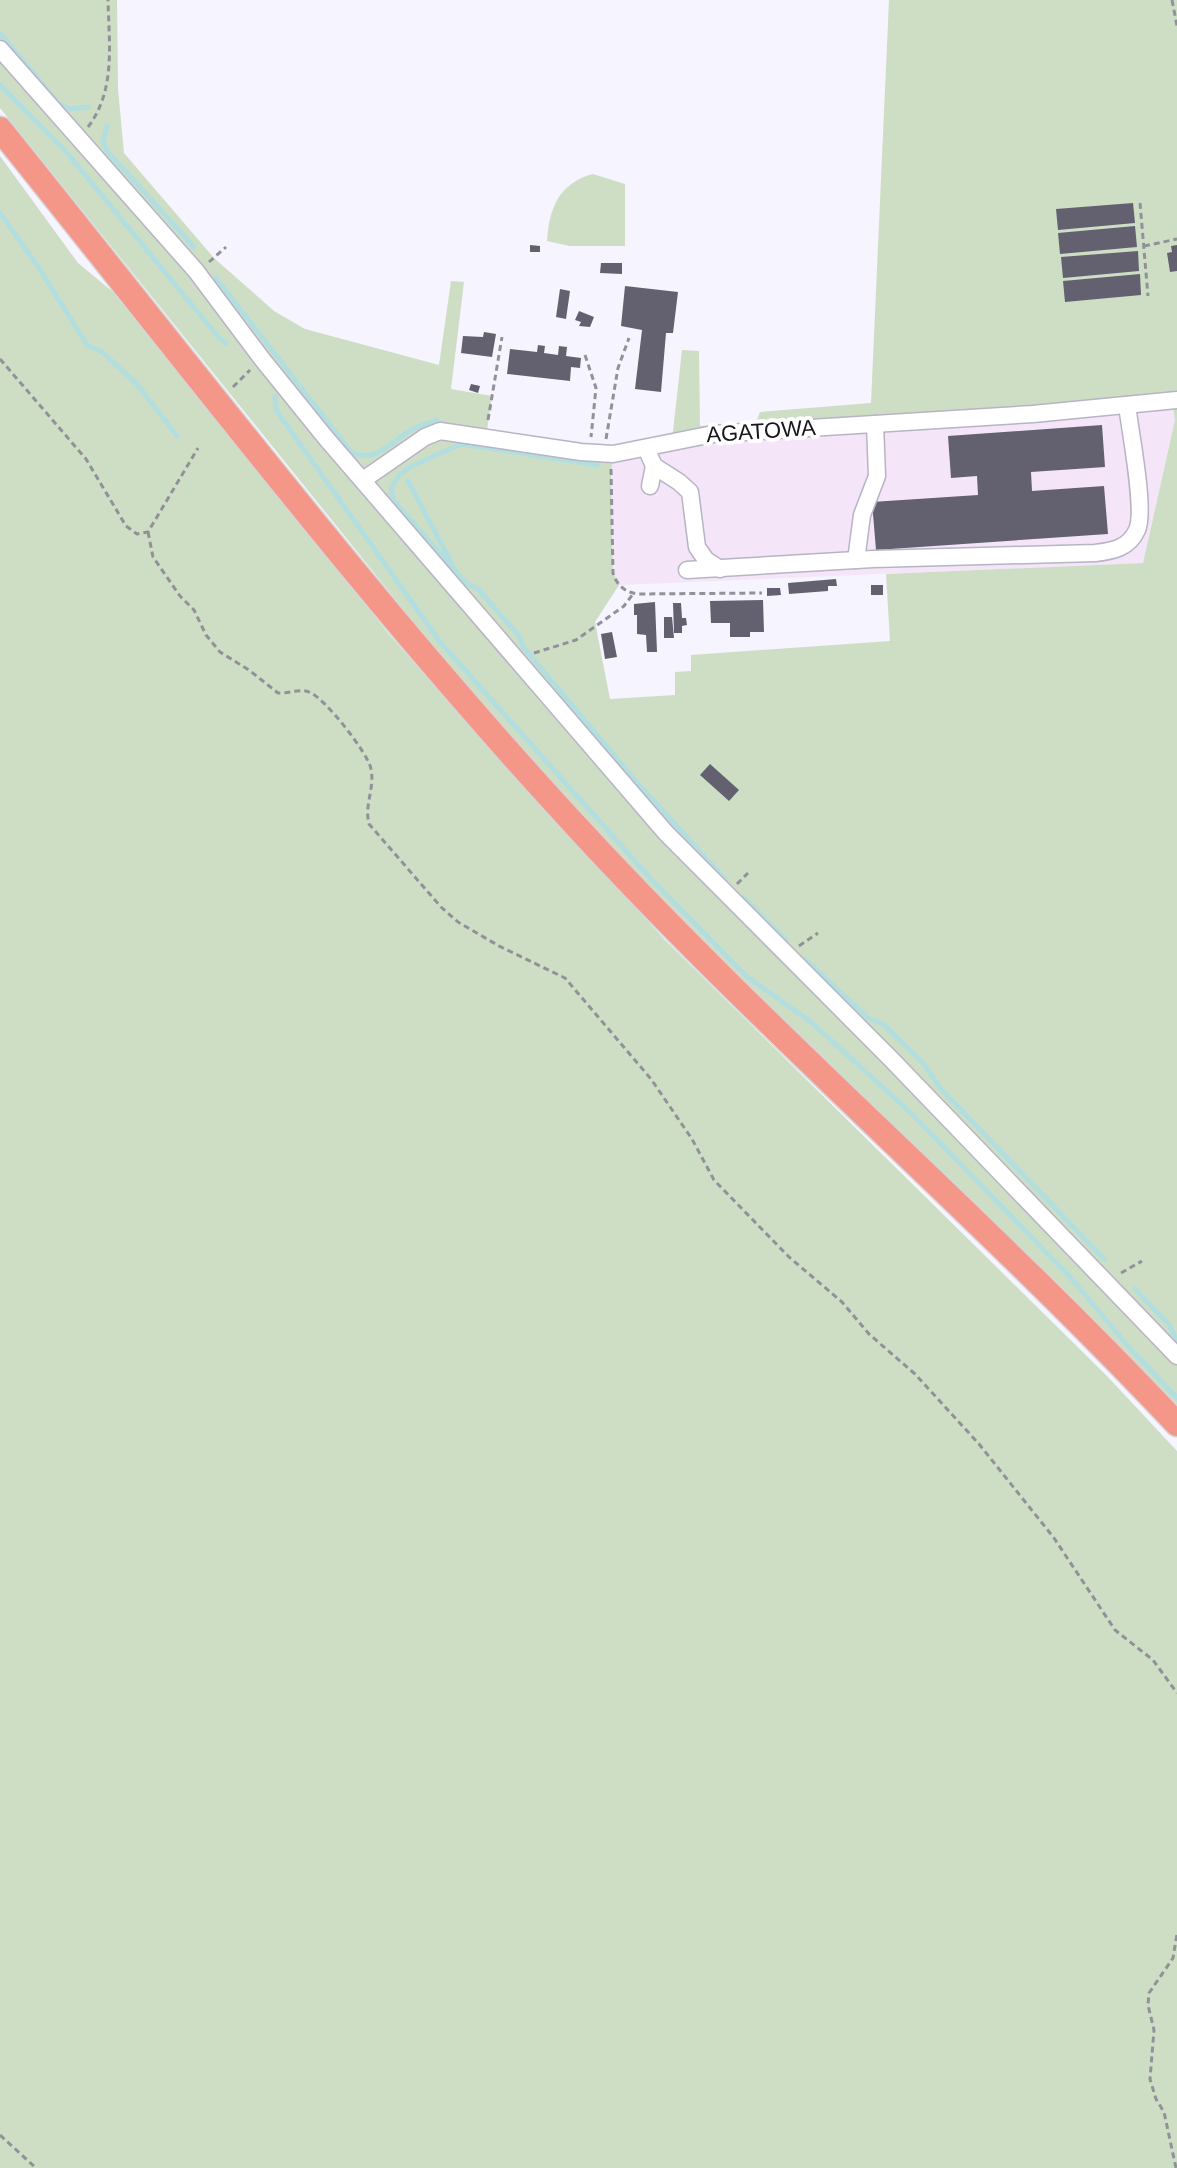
<svg xmlns="http://www.w3.org/2000/svg" width="1177" height="2168" font-family="Helvetica,sans-serif">
  <style>
    .industrial { fill: #f5e5f8 }
    .green { fill: #cedec4 }
    .lines { fill: none; stroke-linecap: round; stroke-linejoin: round }
    .stream { stroke: #b2dee0; stroke-width: 5 }
    .building { fill: #636070 }
    .minor-casing { stroke: #b7b4c5; stroke-width: 19 }
    .highway-casing { stroke: #d5d5d6; stroke-width: 27 }
    .path { stroke: #92919a; stroke-width: 3; stroke-dasharray: 6 4; stroke-linecap: butt }
    .minor { stroke: #fff; stroke-width: 16 }
    .highway { stroke: #f49789; stroke-width: 24 }
    .labels { text-anchor: middle; dominant-baseline: central; stroke-width: 8; stroke-linejoin: round; paint-order: stroke }
    .street-label { font-size: 22px; fill: #17161c; stroke: #fff }
  </style>
  <rect width="100%" height="100%" fill="#f5f4ff"/>
  <polygon class="industrial" points="1173,401 1175,420 1143,563 619,585 614,577 611,474 613,454 653,447"/>
  <g class="green">
    <polygon points="0,0 117,0 118,89 124,153 214,258 274,311 305,329 439,365 451,281 464,282 451,389 492,396 486,437 613,454 611,474 613,573 619,585 595,622 610,699 675,695 675,672 691,671 691,655 890,641 886,574 1143,563 1175,420 1172,401 674,441 673,431 682,350 699,351 700,426 756,422 760,412 871,403 889,0 1177,0 1177,1405 1030,1257 746,983 614,850 496,719 421,631 0,108"/>
    <polygon points="0,156 78,263 113,292 388,633 478,736 665,940 1107,1376 1177,1451 1177,2168 0,2168"/>
    <path d="M 593,174 L 625,184 L 625,246 L 569,246 L 547,241 C 549,208 559,183 593,174 Z"/>
  </g>
  <g class="lines">
    <g class="stream">
      <polyline points="0,33 59,104 70,109 88,107"/>
      <polyline points="0,85 68,154 219,338 226,343"/>
      <polyline points="107,126 103,142 107,151 194,247"/>
      <polyline points="0,213 39,268 87,345 102,352 137,384 177,436"/>
      <path d="M 216,278 L 351,452 C 375,465 393,440 413,429 C 421,425 429,423 437,420"/>
      <polyline points="275,396 276,410 440,642 651,879 746,976 811,1022 912,1114 1071,1278 1128,1346 1177,1398"/>
      <polyline points="597,465 461,444 410,467 400,474 391,488 394,501 465,582 479,590 519,636 524,648 633,778 725,879"/>
      <polyline points="408,481 452,564"/>
      <polyline points="743,897 786,940"/>
      <polyline points="805,959 868,1018 883,1024 923,1063 941,1089 1104,1259"/>
      <polyline points="1135,1289 1169,1325 1177,1340"/>
    </g>
  </g>
  <g class="building">
    <polygon points="1133,203 1135,223 1058,230 1056,209"/>
    <polygon points="1135,226 1137,247 1060,254 1058,233"/>
    <polygon points="530,245 540,246 540,252 530,252"/>
    <polygon points="1177,245 1177,271 1170,272 1167,253 1172,252 1171,246"/>
    <polygon points="1138,251 1139,271 1063,278 1061,257"/>
    <polygon points="601,263 622,263 622,274 600,273"/>
    <polygon points="1140,274 1141,295 1065,302 1063,281"/>
    <polygon points="625,286 678,292 673,333 666,333 661,392 635,389 642,330 621,326"/>
    <polygon points="560,289 570,291 566,319 556,317"/>
    <polygon points="579,311 594,317 590,327 579,326 581,322 575,320"/>
    <polygon points="484,332 496,334 492,357 461,353 463,336 483,337"/>
    <polygon points="538,345 545,346 544,353 558,355 559,346 567,347 566,356 581,358 580,368 571,367 570,381 507,374 510,349 537,352"/>
    <polygon points="471,384 480,386 478,393 469,390"/>
    <polygon points="1102,425 1105,467 1031,472 1032,491 1104,486 1108,534 876,550 872,502 978,495 977,476 951,478 948,436"/>
    <polygon points="836,579 837,586 828,586 828,591 789,594 788,583"/>
    <rect x="871" y="585" width="12" height="10"/>
    <polygon points="767,588 780,588 781,595 767,596"/>
    <polygon points="763,600 764,632 750,632 750,637 730,637 730,623 711,623 710,601"/>
    <polygon points="655,602 657,652 647,652 646,635 637,634 637,615 634,615 634,604"/>
    <polygon points="673,603 681,603 682,618 686,618 687,625 682,626 682,633 674,633"/>
    <polygon points="664,617 672,617 674,638 664,638"/>
    <polygon points="612,632 617,657 605,659 601,634"/>
    <polygon points="710,764 739,790 729,801 700,775"/>
  </g>
  <g class="lines">
    <defs>
      <g id="minor">
        <polyline points="0,49 196,271 262,359 325,437 666,833 891,1059 1177,1356"/>
        <polyline points="646,448 654,466 679,482 690,492 697,547 706,560 720,569"/>
        <polyline points="363,480 425,437 440,431 581,452 613,454 713,434 1033,414 1177,400"/>
        <polyline points="650,486 654,466"/>
        <polyline points="856,560 862,515 877,476 875,424"/>
        <path d="M 687,570 L 873,559 L 1095,553 C 1113,551 1129,548 1137,530 C 1146,511 1130,431 1127,405"/>
      </g>
      <path id="highway" d="M 0,129 C 193,369 380,616 590,841 C 778,1043 988,1223 1177,1424"/>
    </defs>
    <use href="#minor" class="minor-casing"/>
    <use href="#highway" class="highway-casing"/>
    <g class="path">
      <polyline points="1172,0 1177,26"/>
      <path d="M 88,127 C 116,90 109,44 108,0"/>
      <polyline points="1140,203 1148,296"/>
      <polyline points="1144,246 1177,239"/>
      <polyline points="209,262 226,247"/>
      <polyline points="585,355 596,388 591,437"/>
      <polyline points="0,359 86,459 126,526 137,534 148,532 198,448"/>
      <polyline points="233,387 250,370"/>
      <polyline points="488,420 502,337"/>
      <polyline points="606,439 618,368 629,338"/>
      <path d="M 611,469 L 613,573 C 617,586 626,593 639,594 L 762,593"/>
      <path d="M 148,532 L 153,557 L 180,596 L 194,610 L 206,635 L 220,652 L 249,670 L 278,693 C 288,694 300,688 309,692 C 324,697 368,753 371,769 C 375,788 364,805 369,824 L 441,907 L 458,922 L 499,946 L 565,978 L 651,1079 L 692,1139 L 714,1180 L 789,1257 L 842,1302 L 869,1334 L 915,1374 L 979,1444 L 1054,1538 L 1115,1630 L 1153,1660 L 1177,1693"/>
      <polyline points="534,653 576,640 624,606 633,594"/>
      <polyline points="737,884 748,873"/>
      <polyline points="799,946 818,933"/>
      <polyline points="1121,1273 1142,1261"/>
      <polyline points="0,2135 36,2168"/>
      <polyline points="1176,2168 1164,2112 1156,2099 1150,2079 1154,2030 1148,2005 1149,1993 1173,1958 1177,1934"/>
    </g>
    <use href="#minor" class="minor"/>
    <use href="#highway" class="highway"/>
  </g>
  <g class="labels">
    <g class="street-label">
      <text transform="translate(761 431) rotate(-4)">AGATOWA</text>
    </g>
  </g>
</svg>
